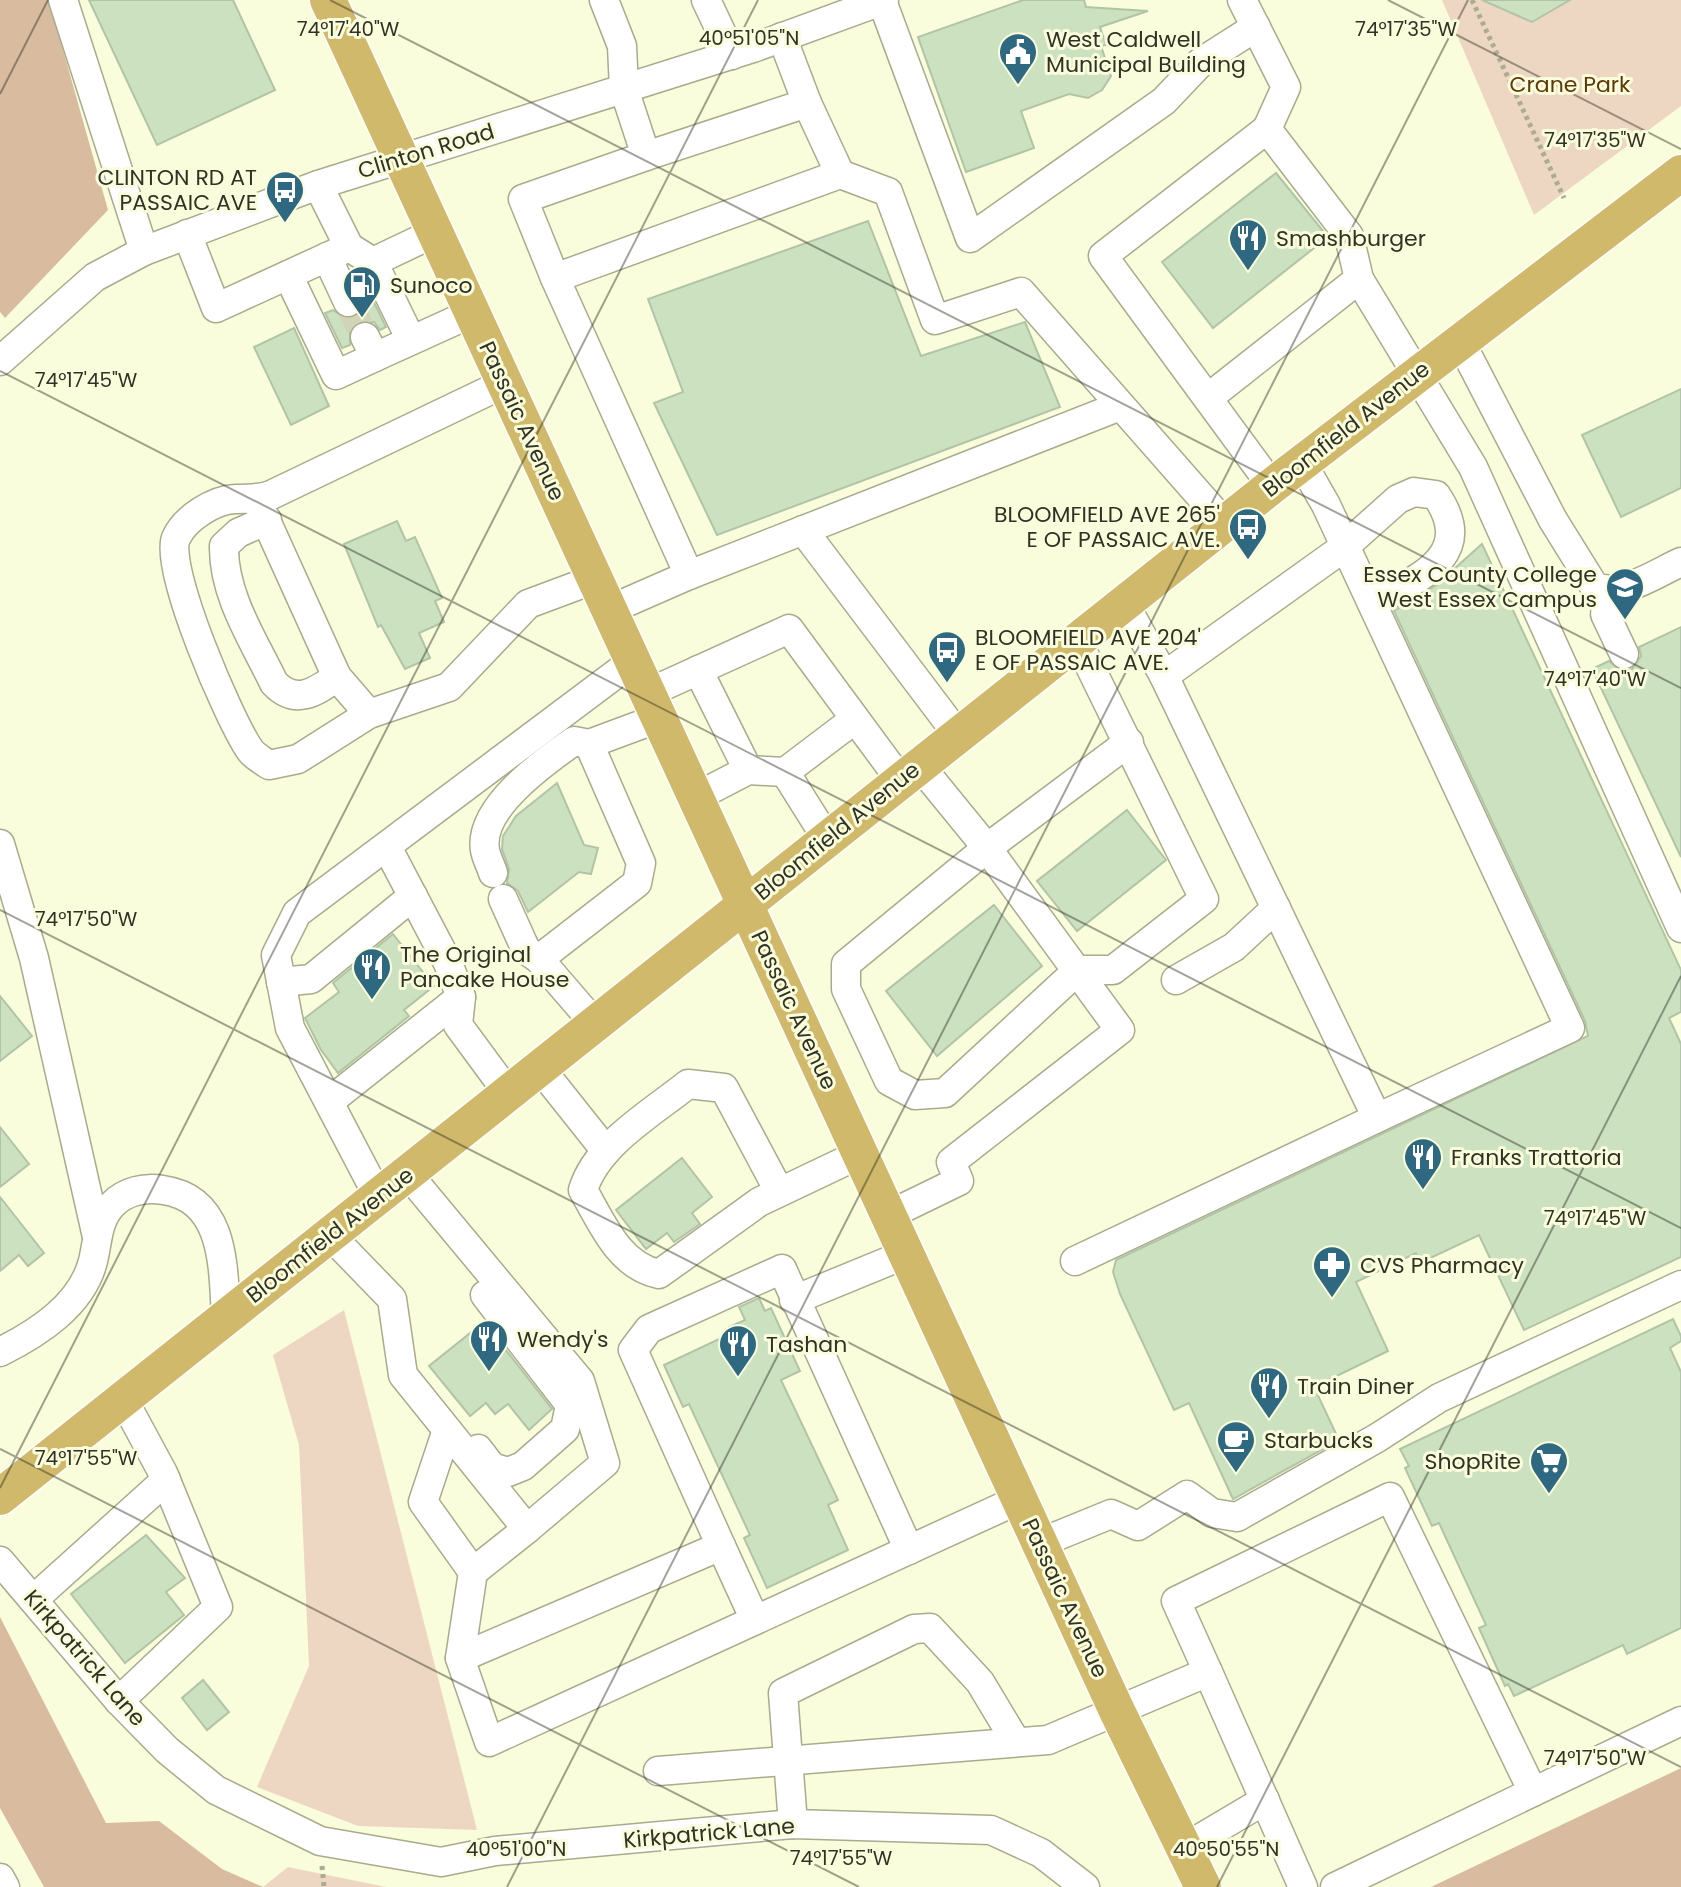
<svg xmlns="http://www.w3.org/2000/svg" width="1681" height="1887" font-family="Poppins,sans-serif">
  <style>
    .green { fill: #eed7c2 }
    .forest { fill: #d9bba0 }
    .building { fill: #cce1c0; stroke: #b1c4a7; stroke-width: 2 }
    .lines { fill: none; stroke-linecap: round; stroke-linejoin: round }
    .minor-tunnel { stroke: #d1d4b7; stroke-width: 28; stroke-dasharray: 28 14; stroke-linecap: butt }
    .minor-casing { stroke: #a9ab8c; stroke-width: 31 }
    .major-casing { stroke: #fff; stroke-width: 39 }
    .path { stroke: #aaad93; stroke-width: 5; stroke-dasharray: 4 4; stroke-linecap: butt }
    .minor { stroke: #fff; stroke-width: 28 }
    .major { stroke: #d1b96b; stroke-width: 36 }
    .ticks { fill: none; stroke: #313225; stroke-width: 2; stroke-opacity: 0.45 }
    .labels { text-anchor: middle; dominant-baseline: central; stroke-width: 6; stroke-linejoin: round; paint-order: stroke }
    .poi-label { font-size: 22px; fill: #313225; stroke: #f9fddb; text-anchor: start }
    .park-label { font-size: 22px; fill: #5f3809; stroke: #f9fddb }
    .street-label { font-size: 22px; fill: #313225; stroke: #f9fddb }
    .ticks-label { font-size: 20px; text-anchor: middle; fill: #313225; stroke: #f9fddb; stroke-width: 6; stroke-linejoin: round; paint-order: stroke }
  </style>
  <rect width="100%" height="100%" fill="#f9fddb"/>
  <g class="green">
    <polygon points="1442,0 1681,0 1681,106 1534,215"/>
    <polygon points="344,1310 477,1830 358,1826 257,1787 309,1666 299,1445 273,1355"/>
    <polygon points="288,1867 386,1887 263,1887"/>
  </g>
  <g class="forest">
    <polygon points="0,0 49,0 108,210 5,318 0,312"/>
    <polygon points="0,1617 106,1823 159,1821 222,1869 263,1887 44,1887 0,1808"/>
    <polygon points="1681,1768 1681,1887 1431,1887"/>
  </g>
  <g class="building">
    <polygon points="89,0 233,0 275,90 157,145"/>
    <polygon points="1023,0 1084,0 1086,7 1148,11 1100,27 1106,45 1101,46 1111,76 1102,90 1088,98 1069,94 1021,111 1034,148 966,172 918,37"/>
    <polygon points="1482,0 1570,0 1532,22"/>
    <polygon points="1276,173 1328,237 1213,328 1162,262"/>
    <polygon points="868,221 921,356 1025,322 1060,407 717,535 654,403 683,392 648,299"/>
    <polygon points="369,292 386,327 380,330 374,322 358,322 350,328 350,345 342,348 325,313 333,310 346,319 356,317 365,304 363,295"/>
    <polygon points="294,328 329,406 291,425 254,347"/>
    <polygon points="1681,389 1681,488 1621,517 1582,435"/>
    <polygon points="397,521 406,541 415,537 442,598 435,601 444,622 419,633 430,658 405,669 381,625 378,627 344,544"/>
    <polygon points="1482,544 1681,970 1681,1012 1669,1018 1681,1044 1681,1257 1524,1330 1479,1235 1420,1263 1416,1253 1356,1282 1388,1351 1314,1387 1339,1440 1233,1499 1189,1403 1174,1410 1120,1294 1113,1272 1116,1260 1588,1036 1585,1021 1394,611 1435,586"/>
    <polygon points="1681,627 1681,857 1592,669 1609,661 1622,671 1632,669 1641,656 1639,647"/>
    <polygon points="557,783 584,845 598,848 591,874 579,872 528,912 518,891 507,883 509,869 502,849 503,836 516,816"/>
    <polygon points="1127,810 1166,860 1077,931 1037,881"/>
    <polygon points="994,905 1042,966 937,1056 886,991"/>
    <polygon points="393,934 434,986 404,1010 409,1016 338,1073 321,1050 305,1018 339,992 333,983"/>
    <polygon points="0,996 32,1036 0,1061"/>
    <polygon points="0,1127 29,1164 0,1187"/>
    <polygon points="682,1158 712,1197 692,1213 700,1224 674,1242 667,1233 646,1249 616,1210"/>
    <polygon points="0,1197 44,1253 28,1266 19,1255 0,1271"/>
    <polygon points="759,1298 765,1311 771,1308 800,1371 781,1380 838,1500 828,1505 848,1550 767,1588 744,1538 750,1535 689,1404 683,1407 664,1365 732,1333 729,1327 745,1320 739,1307"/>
    <polygon points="1673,1319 1681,1336 1681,1341 1670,1348 1681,1372 1681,1628 1627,1654 1623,1645 1514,1696 1508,1684 1505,1686 1479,1628 1486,1625 1439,1523 1432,1526 1405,1468 1409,1466 1400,1449"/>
    <polygon points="484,1322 552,1409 529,1430 508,1404 495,1414 486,1403 470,1416 429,1366"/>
    <polygon points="146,1535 185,1578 166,1592 184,1615 125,1663 71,1594"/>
    <polygon points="203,1680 229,1712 207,1730 182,1698"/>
  </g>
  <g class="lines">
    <polyline class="minor-tunnel" points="348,302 365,337"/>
    <defs>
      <g id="minor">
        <polyline points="63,0 144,251"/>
        <polyline points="604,0 622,46 624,89 646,156 523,199 555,278 840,174 888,192 935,320 1021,292 1225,524"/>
        <polyline points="706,0 732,55"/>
        <polyline points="1242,0 1286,87 1267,129"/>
        <polyline points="882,1 970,238 1164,101 1201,62 1256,27"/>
        <polyline points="807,103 840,174"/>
        <polyline points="646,156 807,103 782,37"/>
        <polyline points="187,234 216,308 349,247 318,185"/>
        <polyline points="349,247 373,262 411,340"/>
        <polyline points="327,257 348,302"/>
        <polyline points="373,262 434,233"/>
        <polyline points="288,275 336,375 375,357"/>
        <polyline points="555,278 689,575 609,610"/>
        <polyline points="1359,279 1473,467 1681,928"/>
        <polyline points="365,337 375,357 472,313"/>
        <path d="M 1460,341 L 1553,520 L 1594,586 C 1620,599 1656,573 1681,562"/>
        <polyline points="0,361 95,277 144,251 318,185 753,48 884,0"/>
        <path d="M 505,383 L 271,495 C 257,500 249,498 235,499 C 214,500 185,518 176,538 C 163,567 230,722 250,750 C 255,757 262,760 269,765 L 298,759 L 369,714 L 449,687 L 528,604 L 595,579"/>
        <polyline points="1208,398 1359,279 1349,236 1267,129 1103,256 1272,486"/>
        <polyline points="1302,463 1326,505 1570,1028 1377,1118"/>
        <polyline points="259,505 337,677 369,714"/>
        <path d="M 267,520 L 238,533 L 224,546 C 223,595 254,641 274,683 C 296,706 315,692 337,677"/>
        <polyline points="803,530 958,735"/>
        <polyline points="689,575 1120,406"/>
        <polyline points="1605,592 1608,601 1605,614 1624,654"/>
        <polyline points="1077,640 1204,899 1113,970 1078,970 945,1093 915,1095 889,1081 846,989 846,964 987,848 1129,742"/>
        <polyline points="698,670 748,770"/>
        <path d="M 1164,676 L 1343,548 L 1398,499 L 1414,492 L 1436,495 C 1477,555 1420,578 1372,603"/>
        <polyline points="648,693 789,629 901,781"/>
        <polyline points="785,772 827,839"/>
        <polyline points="696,797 748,770 785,772 855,719"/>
        <polyline points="0,844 34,958 97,1237"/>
        <polyline points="387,847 448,963 461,997 458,1025 508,1093"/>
        <path d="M 493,873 C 491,866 486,857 485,850 C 478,808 545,761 574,741 L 589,744"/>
        <polyline points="503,899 526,950 539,959 595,1024"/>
        <polyline points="539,959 637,883 641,863 589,744 659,718"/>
        <polyline points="1176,980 1234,947 1276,908"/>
        <polyline points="281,982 311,979 413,896"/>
        <polyline points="540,1068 606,1151"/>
        <polyline points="330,1101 461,997"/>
        <path d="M 779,1191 L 724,1088 L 688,1084 C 652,1113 597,1144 583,1190 C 602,1223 619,1266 659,1274 L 759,1202 L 860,1154"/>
        <polyline points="378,1196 290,1028 276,955 297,913 633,661"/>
        <polyline points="889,1215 959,1181 951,1162 1120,1030 987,848 920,766"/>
        <polyline points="330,1235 392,1299 403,1375 527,1529 605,1463 580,1381 407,1173"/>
        <polyline points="1075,1261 1377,1118 1164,676 1124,603"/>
        <polyline points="794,1300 906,1254"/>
        <path d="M 0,1352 C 38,1333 82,1305 93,1261 C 98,1241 97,1221 112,1205 C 125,1191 145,1187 163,1190 C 226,1199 223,1268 226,1318"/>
        <polyline points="447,1430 423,1502 473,1572 527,1529"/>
        <polyline points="478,1449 492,1467 508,1472 523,1466 565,1429 570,1405 485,1295"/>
        <polyline points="1040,1543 1111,1514 1138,1526 1187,1495 1212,1513 1237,1517 1377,1438 1439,1398 1681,1285"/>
        <polyline points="721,1546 755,1620"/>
        <polyline points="0,1561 119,1701 167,1750 216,1790 320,1841 441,1862 495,1851 793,1824 991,1830 1041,1853 1085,1887"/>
        <polyline points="473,1572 460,1658 489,1742 1020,1499"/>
        <polyline points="34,1599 166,1480"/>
        <polyline points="460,1658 721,1546 633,1350 649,1329 782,1269 909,1550"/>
        <polyline points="1208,1672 1176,1601 1390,1497 1533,1792"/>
        <polyline points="119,1701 218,1607 163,1473 123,1399"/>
        <polyline points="658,1771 1048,1740 1208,1672 1303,1887"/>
        <polyline points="793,1824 783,1693 914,1629 930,1628 980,1682 1016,1742"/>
        <polyline points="1184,1848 1265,1800"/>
        <polyline points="0,1878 5,1887"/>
        <polyline points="1335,1887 1681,1721"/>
      </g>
      <g id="major">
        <polyline points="328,0 1117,1711 1203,1887"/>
        <polyline points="0,1497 1272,486 1681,173"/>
      </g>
    </defs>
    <use href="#minor" class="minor-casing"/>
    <use href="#major" class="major-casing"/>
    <g class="path">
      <polyline points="1472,0 1564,198"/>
      <polyline points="322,1866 324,1887"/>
    </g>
    <use href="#minor" class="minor"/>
    <use href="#major" class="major"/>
  </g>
  <path class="ticks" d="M 330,0 L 1681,688M 1388,0 L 1681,149M 0,94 L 48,0M 0,371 L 1681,1228M 0,910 L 1681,1767M 0,1449 L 859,1887M 0,1488 L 758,0M 507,1887 L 1468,0M 1217,1887 L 1681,976"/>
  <defs>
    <symbol id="civic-pin" viewBox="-11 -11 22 30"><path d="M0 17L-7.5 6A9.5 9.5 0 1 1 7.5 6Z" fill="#2e6981" stroke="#f9fddb"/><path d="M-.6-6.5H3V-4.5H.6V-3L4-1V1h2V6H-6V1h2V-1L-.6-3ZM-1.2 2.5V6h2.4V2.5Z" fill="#fff"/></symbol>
    <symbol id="bus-pin" viewBox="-11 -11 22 30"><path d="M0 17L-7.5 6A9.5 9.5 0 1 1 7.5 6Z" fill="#2e6981" stroke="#f9fddb"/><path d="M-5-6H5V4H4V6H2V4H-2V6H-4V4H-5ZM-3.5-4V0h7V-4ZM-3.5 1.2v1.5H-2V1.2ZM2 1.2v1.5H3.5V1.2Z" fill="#fff"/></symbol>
    <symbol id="restaurant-pin" viewBox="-11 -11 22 30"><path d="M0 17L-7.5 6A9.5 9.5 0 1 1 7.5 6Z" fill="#2e6981" stroke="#f9fddb"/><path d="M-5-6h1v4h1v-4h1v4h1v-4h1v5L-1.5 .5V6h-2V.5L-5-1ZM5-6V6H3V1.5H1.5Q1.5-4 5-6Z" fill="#fff"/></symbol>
    <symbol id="fuel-pin" viewBox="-11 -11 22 30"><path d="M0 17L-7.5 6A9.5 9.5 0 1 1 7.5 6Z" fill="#2e6981" stroke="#f9fddb"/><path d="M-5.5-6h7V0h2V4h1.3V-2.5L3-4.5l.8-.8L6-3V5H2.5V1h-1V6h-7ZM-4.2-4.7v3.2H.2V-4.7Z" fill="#fff"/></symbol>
    <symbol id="university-pin" viewBox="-11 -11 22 30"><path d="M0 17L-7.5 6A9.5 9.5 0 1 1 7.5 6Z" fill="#2e6981" stroke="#f9fddb"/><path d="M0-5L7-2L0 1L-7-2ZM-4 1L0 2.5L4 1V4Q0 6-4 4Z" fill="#fff"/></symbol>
    <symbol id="pharmacy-pin" viewBox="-11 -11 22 30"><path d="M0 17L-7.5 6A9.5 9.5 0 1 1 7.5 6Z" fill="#2e6981" stroke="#f9fddb"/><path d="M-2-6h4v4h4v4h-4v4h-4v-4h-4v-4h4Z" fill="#fff"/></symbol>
    <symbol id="cafe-pin" viewBox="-11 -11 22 30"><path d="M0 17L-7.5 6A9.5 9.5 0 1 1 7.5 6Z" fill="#2e6981" stroke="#f9fddb"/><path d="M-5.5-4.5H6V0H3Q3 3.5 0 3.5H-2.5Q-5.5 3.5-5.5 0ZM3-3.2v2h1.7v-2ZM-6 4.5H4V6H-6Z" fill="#fff"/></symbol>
    <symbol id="supermarket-pin" viewBox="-11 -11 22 30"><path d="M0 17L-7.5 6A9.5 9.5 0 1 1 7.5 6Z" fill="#2e6981" stroke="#f9fddb"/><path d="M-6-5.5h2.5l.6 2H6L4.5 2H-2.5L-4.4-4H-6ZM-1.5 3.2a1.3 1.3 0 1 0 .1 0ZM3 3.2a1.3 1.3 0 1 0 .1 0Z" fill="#fff"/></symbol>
  </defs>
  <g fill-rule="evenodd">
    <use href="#civic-pin" x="996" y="30" width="44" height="60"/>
    <use href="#bus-pin" x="263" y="168" width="44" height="60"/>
    <use href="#restaurant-pin" x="1226" y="216" width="44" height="60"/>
    <use href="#fuel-pin" x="340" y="263" width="44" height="60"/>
    <use href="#bus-pin" x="1226" y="505" width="44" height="60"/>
    <use href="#university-pin" x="1603" y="565" width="44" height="60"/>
    <use href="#bus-pin" x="925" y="628" width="44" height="60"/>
    <use href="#restaurant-pin" x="350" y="945" width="44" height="60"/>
    <use href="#restaurant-pin" x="1401" y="1135" width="44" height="60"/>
    <use href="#pharmacy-pin" x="1310" y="1243" width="44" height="60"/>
    <use href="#restaurant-pin" x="467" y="1317" width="44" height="60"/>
    <use href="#restaurant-pin" x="716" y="1322" width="44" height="60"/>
    <use href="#restaurant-pin" x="1247" y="1364" width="44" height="60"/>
    <use href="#cafe-pin" x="1214" y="1418" width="44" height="60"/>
    <use href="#supermarket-pin" x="1527" y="1439" width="44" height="60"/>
  </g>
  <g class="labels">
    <g class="poi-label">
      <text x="1046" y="39">West Caldwell<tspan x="1046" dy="25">Municipal Building</tspan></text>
      <text x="257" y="177" text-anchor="end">CLINTON RD AT<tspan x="257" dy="25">PASSAIC AVE</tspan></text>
      <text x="1276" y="238">Smashburger</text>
      <text x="390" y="285">Sunoco</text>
      <text x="1220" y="514" text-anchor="end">BLOOMFIELD AVE 265'<tspan x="1220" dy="25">E OF PASSAIC AVE.</tspan></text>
      <text x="1597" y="574" text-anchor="end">Essex County College<tspan x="1597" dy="25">West Essex Campus</tspan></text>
      <text x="975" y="637">BLOOMFIELD AVE 204'<tspan x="975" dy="25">E OF PASSAIC AVE.</tspan></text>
      <text x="400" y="954">The Original<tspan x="400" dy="25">Pancake House</tspan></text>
      <text x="1451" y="1157">Franks Trattoria</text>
      <text x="1360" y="1265">CVS Pharmacy</text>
      <text x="517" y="1339">Wendy's</text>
      <text x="766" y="1344">Tashan</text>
      <text x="1297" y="1386">Train Diner</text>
      <text x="1264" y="1440">Starbucks</text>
      <text x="1521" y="1461" text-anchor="end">ShopRite</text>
    </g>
    <g class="park-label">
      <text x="1570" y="84">Crane Park</text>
    </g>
    <g class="street-label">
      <text transform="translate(426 151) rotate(-17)">Clinton Road</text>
      <text transform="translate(522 421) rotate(65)">Passaic Avenue</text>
      <text transform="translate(1346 429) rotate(-38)">Bloomfield Avenue</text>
      <text transform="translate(837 831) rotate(-39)">Bloomfield Avenue</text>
      <text transform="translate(794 1010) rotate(65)">Passaic Avenue</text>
      <text transform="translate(330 1235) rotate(-38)">Bloomfield Avenue</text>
      <text transform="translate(1065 1598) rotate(65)">Passaic Avenue</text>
      <text transform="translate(85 1658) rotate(49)">Kirkpatrick Lane</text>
      <text transform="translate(709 1833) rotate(-5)">Kirkpatrick Lane</text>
    </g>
  </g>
  <g class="ticks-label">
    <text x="348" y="36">74°17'40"W</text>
    <text x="1406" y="36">74°17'35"W</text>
    <text x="749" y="45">40°51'05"N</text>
    <text x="1595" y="147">74°17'35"W</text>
    <text x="86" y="387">74°17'45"W</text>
    <text x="1595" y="686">74°17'40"W</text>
    <text x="86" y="926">74°17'50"W</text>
    <text x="1595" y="1225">74°17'45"W</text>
    <text x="86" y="1465">74°17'55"W</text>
    <text x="1595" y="1765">74°17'50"W</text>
    <text x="516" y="1856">40°51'00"N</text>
    <text x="1226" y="1856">40°50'55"N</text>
    <text x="841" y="1865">74°17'55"W</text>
  </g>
</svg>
